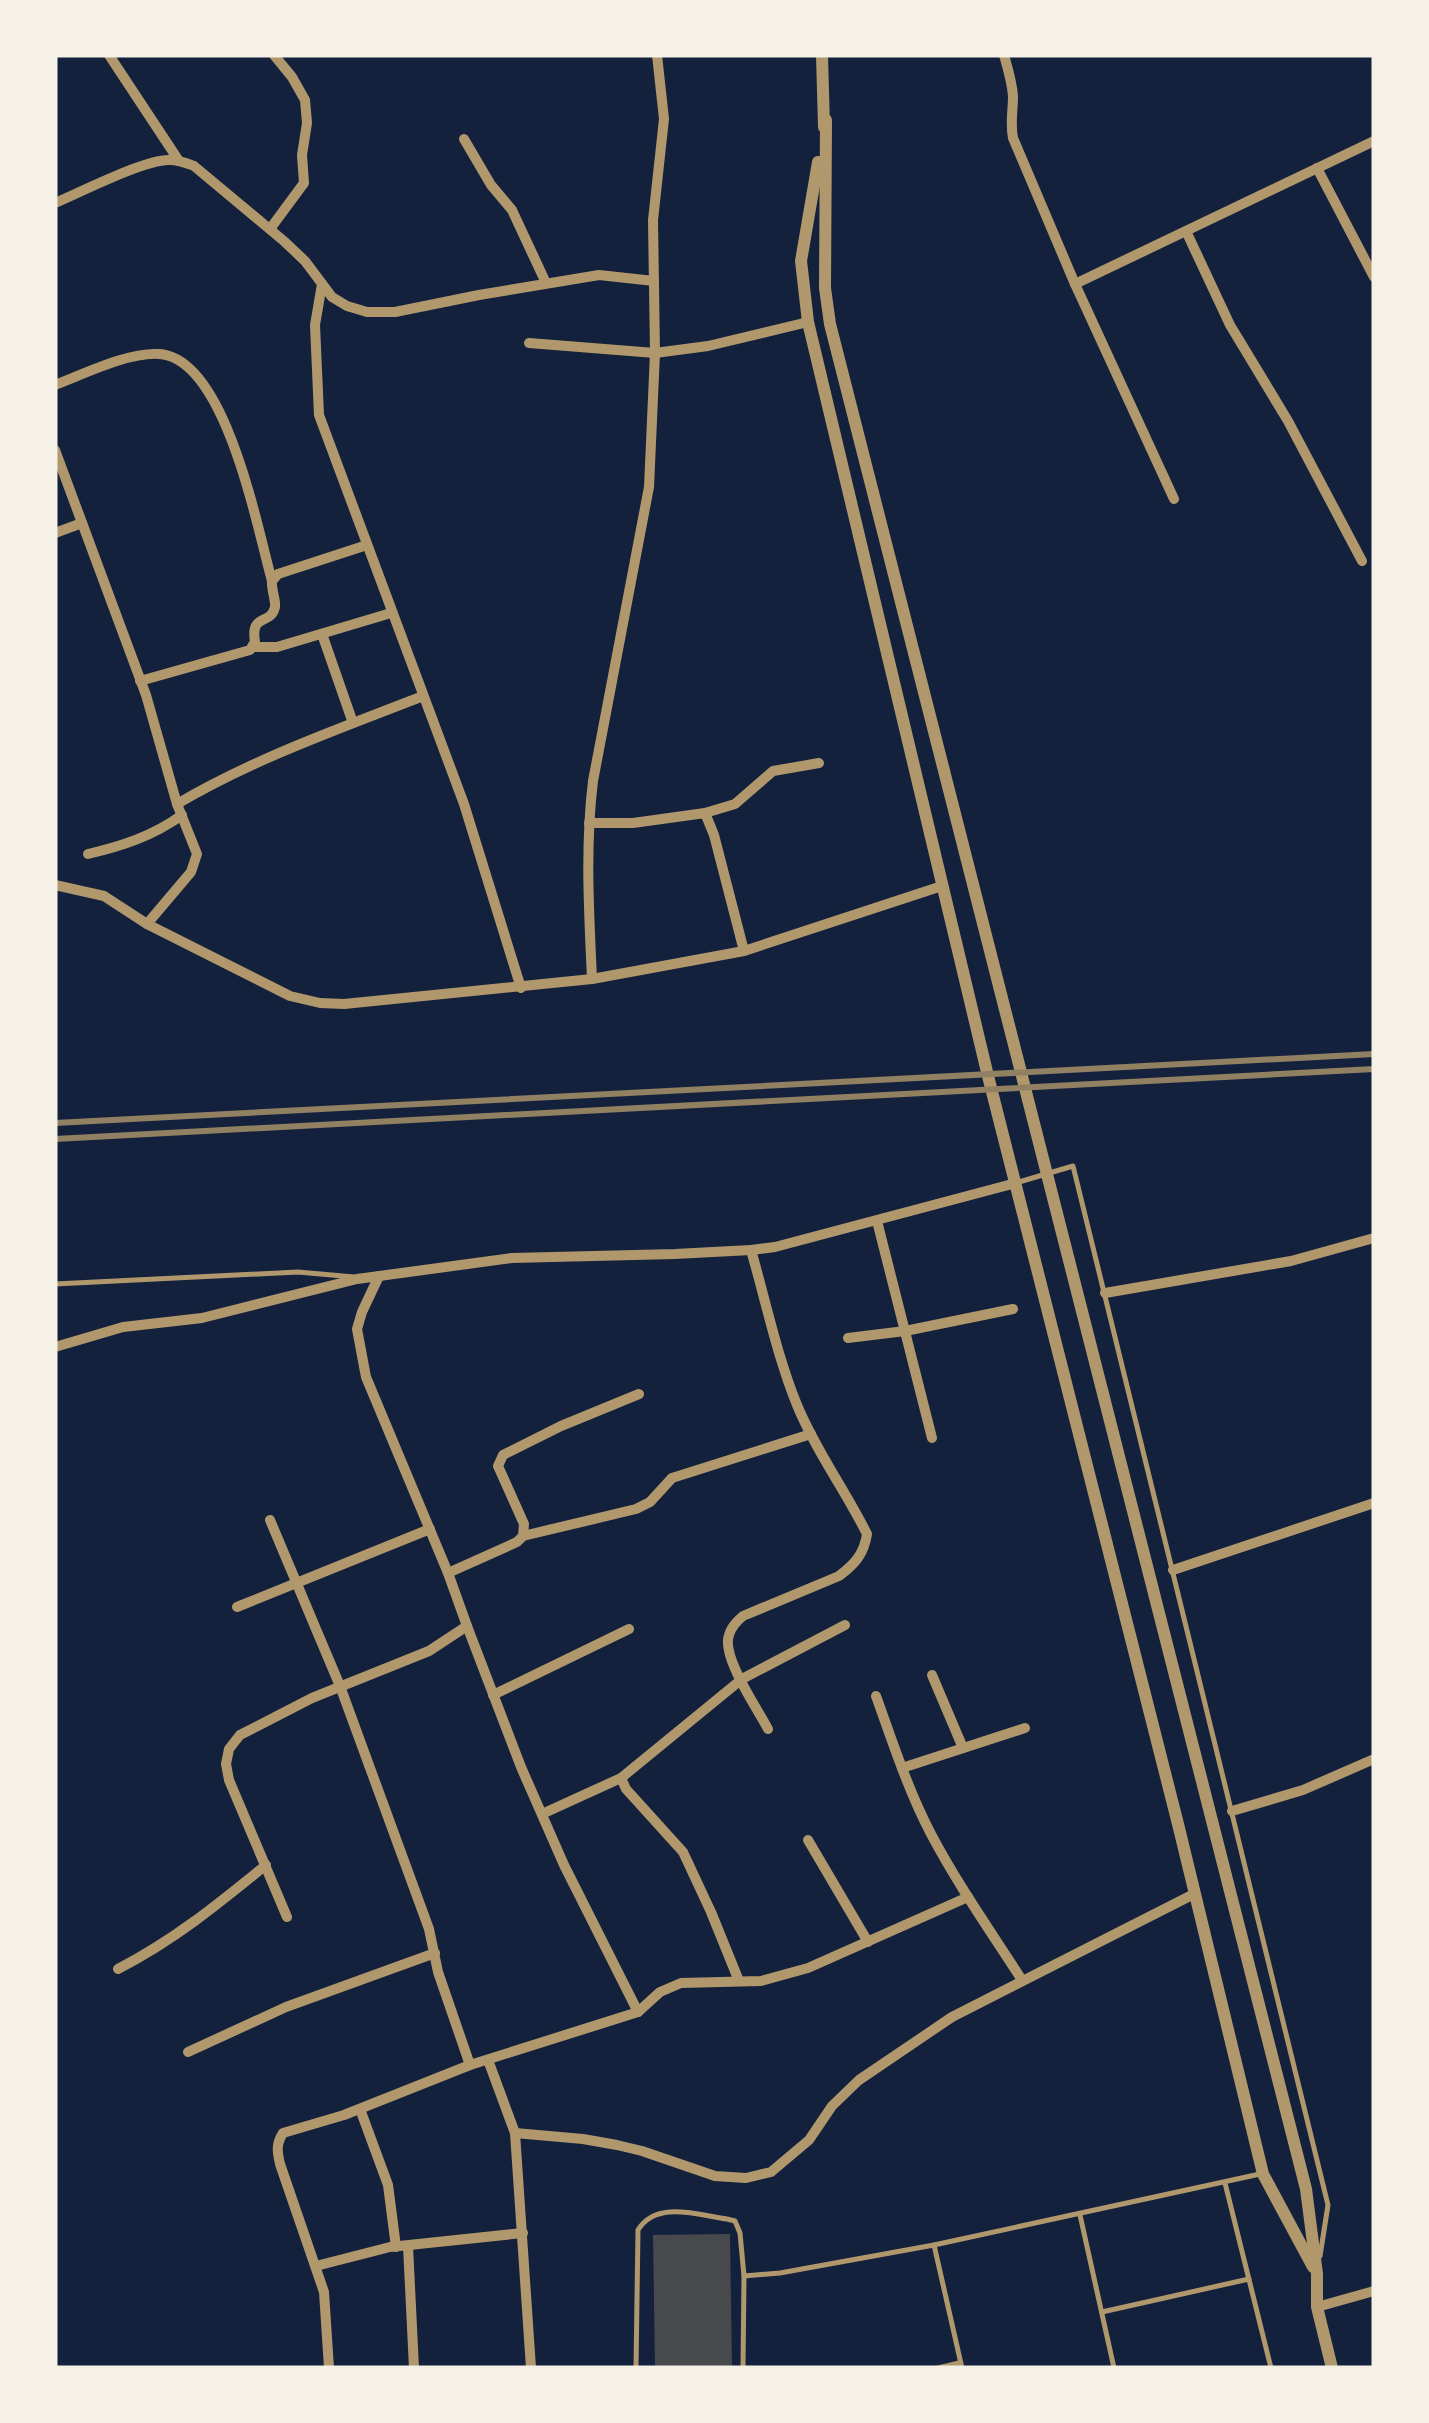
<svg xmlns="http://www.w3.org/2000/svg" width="1429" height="2423" font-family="Arial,sans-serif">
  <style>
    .building { fill: #48494c }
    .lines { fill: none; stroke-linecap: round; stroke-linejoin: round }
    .service { stroke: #b1986c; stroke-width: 5 }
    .minor { stroke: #b1986c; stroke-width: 10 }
    .tertiary { stroke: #b1986c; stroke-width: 12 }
    .rail { stroke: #918062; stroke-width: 6 }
  </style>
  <rect width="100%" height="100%" fill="#14213d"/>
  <polygon class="building" points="730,2234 732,2368 655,2368 653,2235"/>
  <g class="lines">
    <g class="service">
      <polyline points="1019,1182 1073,1166 1328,2205 1320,2256"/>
      <polyline points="55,1284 298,1272 354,1277"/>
      <polyline points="1225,2183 1271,2368"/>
      <polyline points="1080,2215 1114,2368"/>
      <polyline points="934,2245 962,2368"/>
      <polyline points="1102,2312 1249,2279"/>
      <path d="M 636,2368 L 638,2230 C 656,2200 698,2215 727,2219 L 735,2221 L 740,2233 L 744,2276 L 780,2273 L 934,2245 L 1260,2174"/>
      <polyline points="743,2368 744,2276"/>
      <polyline points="938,2368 959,2363"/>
    </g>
    <g class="minor">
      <polyline points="109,55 179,161"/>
      <path d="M 1004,55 C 1008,69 1012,82 1013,96 C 1013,111 1010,123 1013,138 L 1075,284 L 1174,499"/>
      <polyline points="464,139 491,185 512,210 546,283"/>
      <polyline points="1317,168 1374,277"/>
      <path d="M 55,203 C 81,192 145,159 170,160 C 179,160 186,163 194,166 L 285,242 L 305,261 L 332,297 L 347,306 L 367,312 L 395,312 L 479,295 L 599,275 L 654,281"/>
      <polyline points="270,229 304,183 302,155 307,123 305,100 292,77 274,55"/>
      <polyline points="1186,231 1230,325 1288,421 1362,561"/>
      <polyline points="322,284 315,325 319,415 464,804 521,988"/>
      <polyline points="1075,284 1374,141"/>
      <polyline points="529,343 655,353 708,346 808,322"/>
      <path d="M 55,385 C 84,374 128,352 159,354 C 226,358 257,528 272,581"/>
      <polyline points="55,450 146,695 177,804 197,854 191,872 147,924"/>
      <polyline points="55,533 82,523"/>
      <polyline points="322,634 353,723"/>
      <polyline points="253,647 277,647 391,613"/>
      <path d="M 140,681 L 250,650 L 255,642 C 250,612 271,626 275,607 C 276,600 271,589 272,581 L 278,574 L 367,545"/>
      <path d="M 177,804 C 255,758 339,729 423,696"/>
      <polyline points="705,813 735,804 773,771 819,763"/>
      <polyline points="589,823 633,823 705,813 714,835 744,951"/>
      <path d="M 88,854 C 122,846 153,836 182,815"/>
      <polyline points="55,885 104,896 147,924 290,996 320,1003 344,1004 592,979 744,951 942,886"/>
      <path d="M 592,979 C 589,913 585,847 593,781 L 649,487 L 655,353 L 653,220 L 664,119 L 657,55"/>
      <polyline points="877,1221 932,1438"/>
      <path d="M 751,1250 C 766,1302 777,1356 797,1405 C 816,1451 845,1490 867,1534 C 864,1554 855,1564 839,1576 L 743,1616 C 737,1621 731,1627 729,1635 C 721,1656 757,1708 768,1729"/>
      <polyline points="1105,1293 1291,1261 1374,1238"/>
      <polyline points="848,1338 905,1331 1013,1309"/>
      <polyline points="55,1347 123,1327 202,1318 357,1279 512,1258 675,1254 751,1250 775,1247 1016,1183"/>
      <polyline points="270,1520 340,1686 429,1929 438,1972 470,2065"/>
      <polyline points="523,1536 636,1509 650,1502 672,1478 811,1434"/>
      <polyline points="1173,1570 1374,1503"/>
      <polyline points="448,1573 517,1542 523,1536 524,1524 498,1466 503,1455 561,1426 639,1394"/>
      <polyline points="237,1607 430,1529"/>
      <polyline points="467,1626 521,1767 564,1865 638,2012"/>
      <polyline points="932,1675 963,1748"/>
      <polyline points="493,1695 629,1629"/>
      <path d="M 876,1696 C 893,1743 908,1790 931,1834 C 958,1885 991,1932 1022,1980"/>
      <polyline points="902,1768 1025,1728"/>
      <polyline points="1232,1811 1303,1790 1374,1759"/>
      <polyline points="542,1814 621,1778"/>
      <polyline points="808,1840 868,1942"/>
      <polyline points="287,1917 229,1780 226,1764 229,1749 240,1735 312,1698 429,1651 467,1626 448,1573 366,1377 357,1329 362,1312 379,1276"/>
      <path d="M 118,1969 C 174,1940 217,1905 266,1865"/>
      <polyline points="739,1981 711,1912 683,1852 626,1789 621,1778 742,1679 845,1625"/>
      <polyline points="188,2052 286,2007 435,1953"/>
      <polyline points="488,2060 515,2133 531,2368"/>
      <polyline points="360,2109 388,2185 396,2247"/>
      <polyline points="515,2133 583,2139 617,2145 642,2151 715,2176 746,2178 771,2172 809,2140 832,2106 859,2080 952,2017 1194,1894"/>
      <polyline points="408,2246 414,2368"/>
      <polyline points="316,2266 390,2247 523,2233"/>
      <polyline points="1317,2307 1374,2291"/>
      <path d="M 329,2368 L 324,2292 L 280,2164 C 277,2151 276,2144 283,2133 L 344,2115 L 470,2065 L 638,2012 L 660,1992 L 681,1983 L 761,1981 L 808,1968 L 968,1897"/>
    </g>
    <g class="tertiary">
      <polyline points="822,55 824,127"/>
      <polyline points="826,120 825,288 830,324 1306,2189 1317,2274 1317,2307 1332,2368"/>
      <polyline points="818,162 801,261 808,322 987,1072 1178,1824 1263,2174 1313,2267"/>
    </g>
    <g class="rail">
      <polyline points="55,1123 1374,1054"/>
      <polyline points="55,1139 1374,1069"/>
    </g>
  </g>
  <rect width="1429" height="2423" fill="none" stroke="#f6f1e7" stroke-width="115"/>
</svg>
